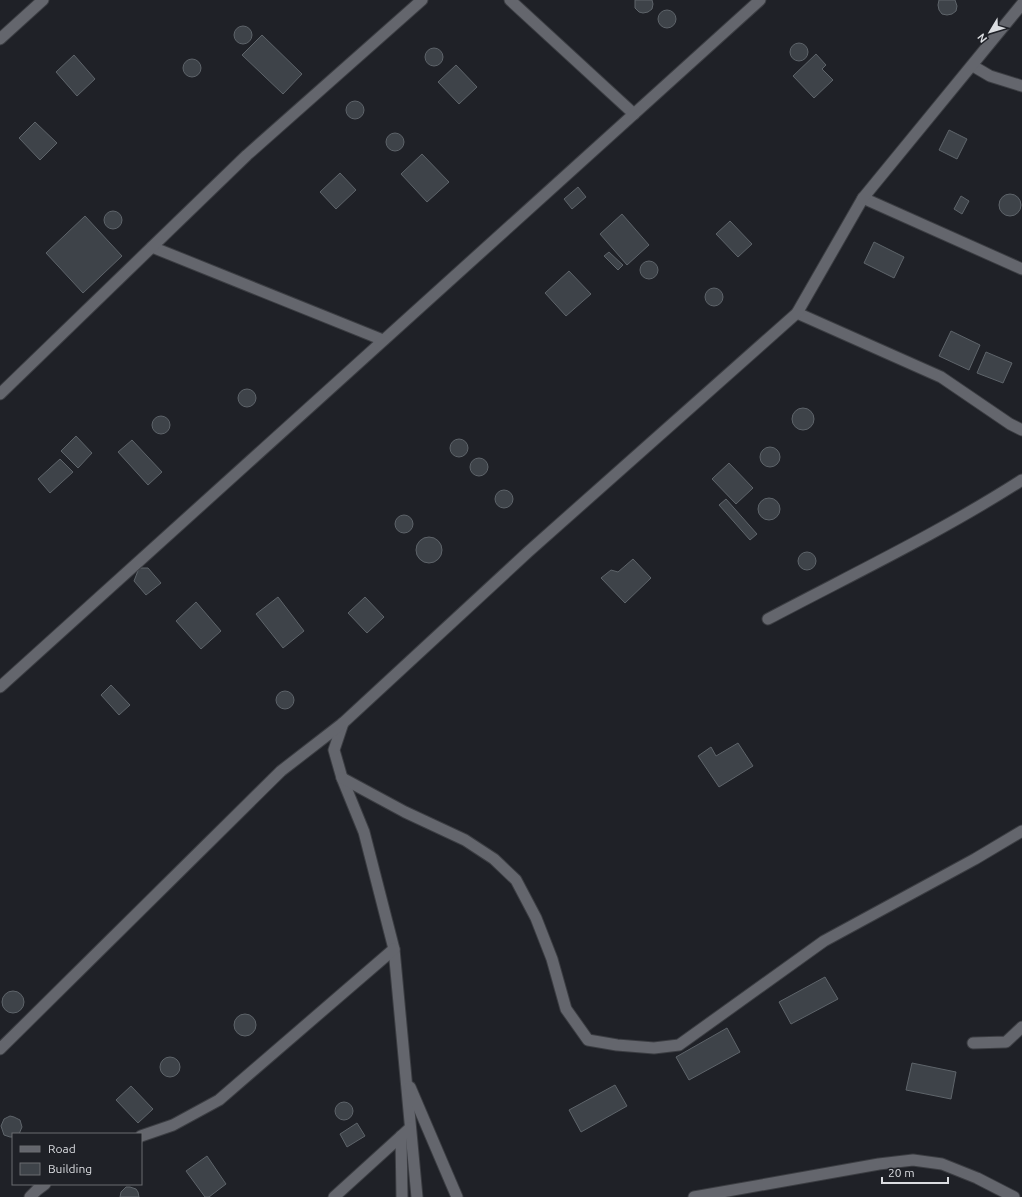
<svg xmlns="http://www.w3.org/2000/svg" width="1022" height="1197" font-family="Ubuntu,sans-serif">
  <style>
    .building { fill: #3e4349; stroke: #5e646a }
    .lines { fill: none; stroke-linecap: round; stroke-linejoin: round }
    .minor-casing { stroke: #3b3d42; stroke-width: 13 }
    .minor { stroke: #64666d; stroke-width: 11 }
  </style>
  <rect width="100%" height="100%" fill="#1f2127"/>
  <g class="building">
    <polygon points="635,0 652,0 653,4 652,9 648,12 643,13 639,12 635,8"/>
    <polygon points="939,0 955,0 957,6 956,11 952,14 947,15 942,14 939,10 938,5"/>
    <circle cx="667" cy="19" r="9"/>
    <circle cx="243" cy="35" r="9"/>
    <polygon points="262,35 302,74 283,94 242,55"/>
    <circle cx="799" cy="52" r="9"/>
    <circle cx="434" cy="57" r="9"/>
    <polygon points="816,54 826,65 822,69 833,80 814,98 793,76"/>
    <polygon points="74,55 95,79 77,96 56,72"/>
    <circle cx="192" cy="68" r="9"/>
    <polygon points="456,65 477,87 459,104 438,82"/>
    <circle cx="355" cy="110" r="9"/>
    <polygon points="35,122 57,143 40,160 19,138"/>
    <polygon points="949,130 967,139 957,159 939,150"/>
    <circle cx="395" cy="142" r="9"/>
    <polygon points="422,154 449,182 427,202 401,174"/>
    <polygon points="340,173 356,190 336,209 320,192"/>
    <polygon points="578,187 586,197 572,209 564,199"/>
    <circle cx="1010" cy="205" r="11"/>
    <polygon points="961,196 969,201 962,214 954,209"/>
    <circle cx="113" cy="220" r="9"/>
    <polygon points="622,214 649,245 627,265 600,234"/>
    <polygon points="85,216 122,256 83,293 46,253"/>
    <polygon points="730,221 752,244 738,257 716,234"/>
    <polygon points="874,242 904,257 894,278 864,263"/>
    <polygon points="609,252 623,265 618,270 604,256"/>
    <circle cx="649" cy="270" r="9"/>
    <polygon points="569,271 591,294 566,316 545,293"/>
    <circle cx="714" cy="297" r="9"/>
    <polygon points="951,331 980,345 969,370 939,356"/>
    <polygon points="986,352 1012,363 1003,383 977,373"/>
    <circle cx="247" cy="398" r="9"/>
    <circle cx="803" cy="419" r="11"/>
    <circle cx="161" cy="425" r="9"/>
    <polygon points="76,436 92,453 78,468 61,451"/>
    <circle cx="459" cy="448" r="9"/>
    <polygon points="132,440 162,472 148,485 118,452"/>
    <circle cx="770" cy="457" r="10"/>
    <circle cx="479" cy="467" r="9"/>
    <polygon points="60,459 73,472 50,493 38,479"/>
    <polygon points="729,463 753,488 736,504 712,479"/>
    <circle cx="504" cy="499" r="9"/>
    <circle cx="769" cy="509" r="11"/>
    <polygon points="726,499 757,534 750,540 719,505"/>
    <circle cx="404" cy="524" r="9"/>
    <circle cx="429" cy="550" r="13"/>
    <circle cx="807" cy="561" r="9"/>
    <polygon points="633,559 651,578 625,603 601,578 611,570 618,572"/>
    <polygon points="139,568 148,568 161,583 146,595 134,581"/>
    <polygon points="278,597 304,631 283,648 256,614"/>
    <polygon points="365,597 384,617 367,633 348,613"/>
    <polygon points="196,602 221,631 201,649 176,621"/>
    <polygon points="111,685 130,705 119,715 101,695"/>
    <circle cx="285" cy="700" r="9"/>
    <polygon points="738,743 753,766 719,787 698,756 711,747 716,756"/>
    <polygon points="825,977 838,999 791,1024 779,1002"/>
    <circle cx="13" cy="1002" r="11"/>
    <circle cx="245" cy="1025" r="11"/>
    <polygon points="727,1028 740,1052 689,1080 676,1057"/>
    <circle cx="170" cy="1067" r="10"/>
    <polygon points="912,1063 956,1072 951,1099 906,1090"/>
    <polygon points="615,1085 627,1106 581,1132 569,1110"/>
    <polygon points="131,1086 153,1109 138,1123 116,1100"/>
    <circle cx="344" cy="1111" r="9"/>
    <polygon points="10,1116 14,1117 20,1120 22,1127 19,1134 13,1134 13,1137 10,1137 4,1135 1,1126 4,1119"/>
    <polygon points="357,1123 365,1136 347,1147 340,1134"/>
    <polygon points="207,1156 226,1184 209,1197 205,1197 186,1171"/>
    <polygon points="126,1187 130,1187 136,1189 138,1192 139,1197 120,1197 121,1192"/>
  </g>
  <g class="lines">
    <defs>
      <g id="minor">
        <polyline points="510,0 634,114"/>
        <polyline points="0,39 43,0"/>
        <polyline points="973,66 990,76 1022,86"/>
        <polyline points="863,198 1022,269"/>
        <polyline points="152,247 383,340"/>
        <polyline points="797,313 941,377 1010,424 1022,430"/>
        <polyline points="0,394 247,155 422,0"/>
        <path d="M 768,619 C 853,574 941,532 1022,480"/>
        <polyline points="0,687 760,0"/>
        <polyline points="343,723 334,750 342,778 364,832 394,949 417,1197"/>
        <polyline points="342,778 405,812 465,840 494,859 516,880 536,918 552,959 566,1009 588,1040 617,1045 654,1048 679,1045 824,941 975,859 1022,831"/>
        <polyline points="973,1043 1006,1042 1022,1027"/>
        <polyline points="0,1049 281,771 343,723 528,552 797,313 863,198 1022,4"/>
        <polyline points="410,1087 457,1197"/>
        <polyline points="141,1136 173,1125 219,1100 394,949"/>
        <polyline points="401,1136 402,1197"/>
        <polyline points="30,1197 37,1190 45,1184"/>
        <polyline points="334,1197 410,1128"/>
        <polyline points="694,1197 879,1164 913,1160 942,1164 977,1178 1014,1197"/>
      </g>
    </defs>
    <use href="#minor" class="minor-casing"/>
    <use href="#minor" class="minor"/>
  </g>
  <rect x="12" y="1133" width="130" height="52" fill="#1f2127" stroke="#6a6c71"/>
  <rect x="20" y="1146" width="20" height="6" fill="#64666d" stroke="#6a6c71"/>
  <text x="48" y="1153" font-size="12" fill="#dbdde1">Road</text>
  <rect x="20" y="1163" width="20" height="12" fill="#3e4349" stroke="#6a6c71"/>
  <text x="48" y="1173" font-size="12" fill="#dbdde1">Building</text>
  <g transform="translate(990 32) rotate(232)" stroke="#1f2127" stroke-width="3" paint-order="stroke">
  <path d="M0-3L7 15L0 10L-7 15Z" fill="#dbdde1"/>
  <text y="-6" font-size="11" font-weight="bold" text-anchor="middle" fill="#dbdde1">N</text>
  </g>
  <path d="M882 1177v6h66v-6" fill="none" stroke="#dbdde1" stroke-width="2"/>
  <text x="888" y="1177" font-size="12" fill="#dbdde1" stroke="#1f2127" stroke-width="3" paint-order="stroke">20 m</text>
</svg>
